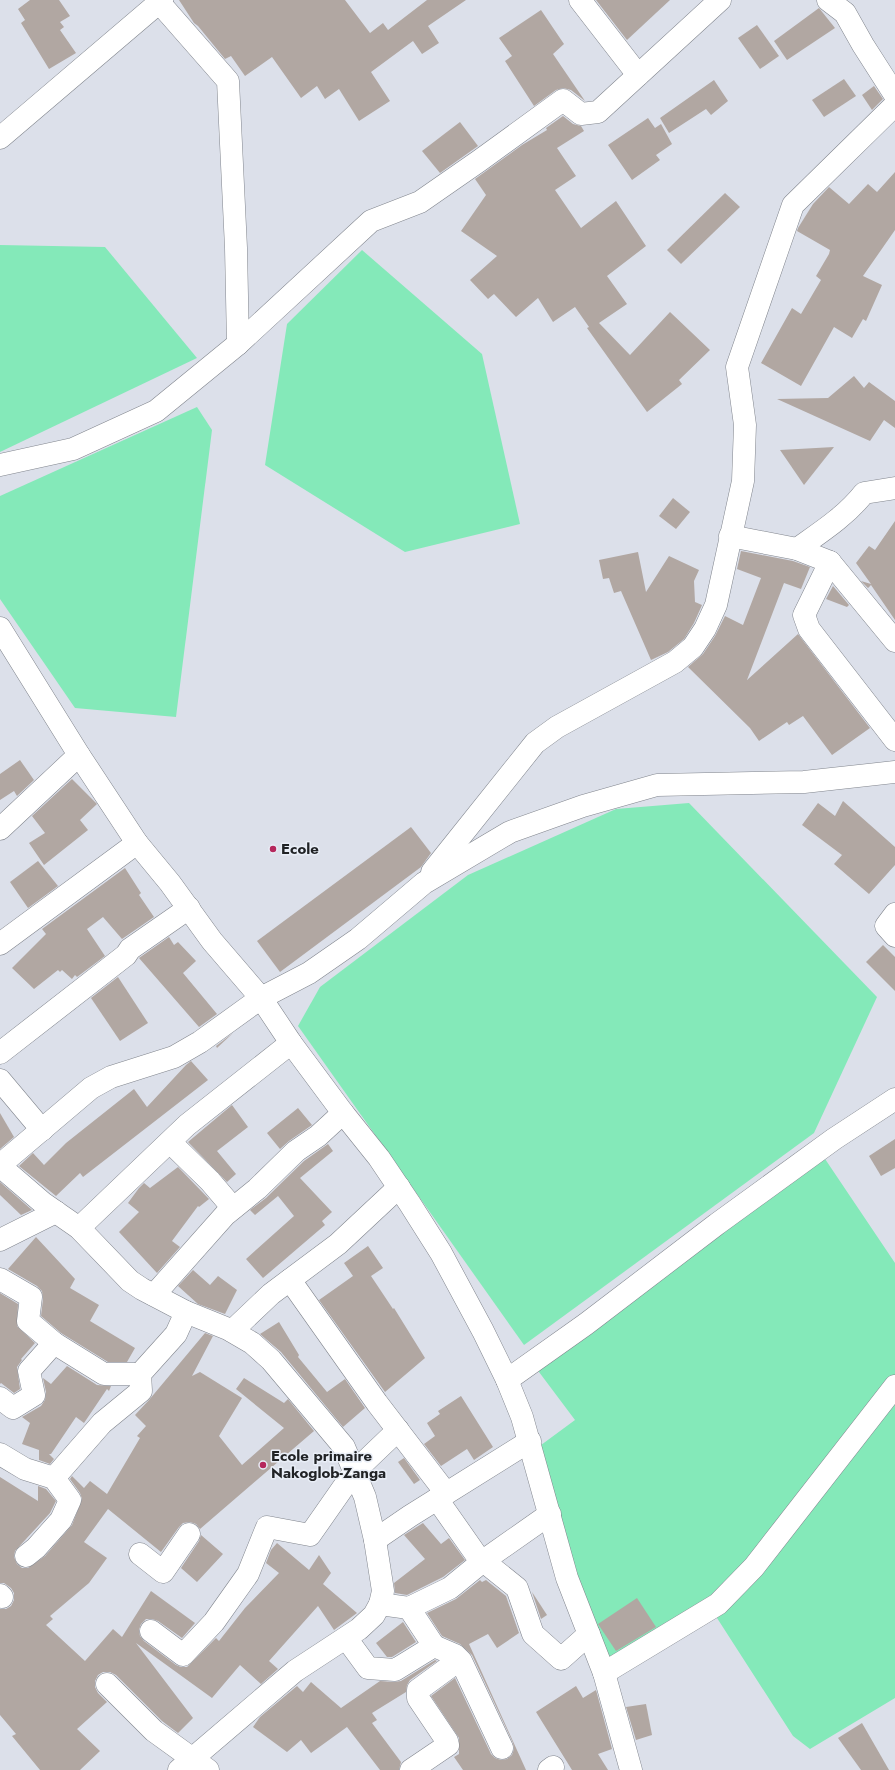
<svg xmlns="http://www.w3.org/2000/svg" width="895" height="1770" font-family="Jost,sans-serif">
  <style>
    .green { fill: #84e9b9 }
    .building { fill: #b1a7a2 }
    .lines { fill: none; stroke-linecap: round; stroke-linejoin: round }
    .street-casing { stroke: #81858d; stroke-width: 23 }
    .street { stroke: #fff; stroke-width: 22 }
    .poi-dot { fill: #b5275c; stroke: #e9eef7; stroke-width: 1.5 }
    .labels { text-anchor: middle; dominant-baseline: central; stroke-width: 3; stroke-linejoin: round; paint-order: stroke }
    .poi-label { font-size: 15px; font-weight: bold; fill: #212326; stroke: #e9eef7; text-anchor: start }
  </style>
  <rect width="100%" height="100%" fill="#dce0ea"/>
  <g class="green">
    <polygon points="0,245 105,247 197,358 0,452"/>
    <polygon points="362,250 482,354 520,524 405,552 265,465 287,324"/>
    <polygon points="197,407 212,430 176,717 75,708 0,599 0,496"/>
    <polygon points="689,803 877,997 814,1133 524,1345 298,1026 320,987 468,875 616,809"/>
    <polygon points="819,1150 895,1263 895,1698 810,1749 793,1736 717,1618 717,1604 605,1676 537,1448 575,1420 533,1364"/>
  </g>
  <g class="building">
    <polygon points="30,0 59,0 70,16 60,22 64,27 60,30 76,53 49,69 21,23 25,20 18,9"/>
    <polygon points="179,0 345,0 370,33 383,23 388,30 427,0 466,0 428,26 439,43 422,54 413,41 371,72 390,101 359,121 339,89 325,99 317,86 301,98 272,57 245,76 231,56 225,59 198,26 194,23"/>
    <polygon points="596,0 670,0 627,40"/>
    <polygon points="819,8 835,28 787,60 774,41"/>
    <polygon points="541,10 564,44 553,54 585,101 571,90 563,88 556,90 534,106 505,61 512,56 499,38"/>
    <polygon points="757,25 779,56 760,69 738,38"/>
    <polygon points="844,79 856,96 824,117 812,100"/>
    <polygon points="714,80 728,101 711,115 706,109 669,133 660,118"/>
    <polygon points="874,86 883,99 872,110 862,95"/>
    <polygon points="563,116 573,124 581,126 584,131 557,148 576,176 555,190 581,228 616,201 646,246 607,276 627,304 599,323 630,355 670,312 710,350 679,380 682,384 647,412 587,328 589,327 575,307 553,322 538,298 516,317 494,294 488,299 470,280 497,256 461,231 486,195 475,179 522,145 547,130 546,128"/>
    <polygon points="648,118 655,128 661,124 672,144 656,155 660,160 632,180 608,145"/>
    <polygon points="460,122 478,146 440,173 422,151"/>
    <polygon points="895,172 895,230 863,276 882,285 866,321 863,319 852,338 834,327 801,386 761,363 792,308 801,314 821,280 816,276 829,254 830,250 797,231 798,228 813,204 829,187 849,204 868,184 877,192"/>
    <polygon points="725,193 740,207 681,264 667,250"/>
    <polygon points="854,376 864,388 869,382 895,401 895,428 884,420 870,441 777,399 828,398"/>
    <polygon points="834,447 804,485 780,450"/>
    <polygon points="673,498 690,512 676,529 659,516"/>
    <polygon points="895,521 895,620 871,585 868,588 861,581 871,584 856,563 869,546 875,550"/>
    <polygon points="741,551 793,561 810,567 801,589 784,583 747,680 798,634 870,728 832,755 803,716 789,725 787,722 759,741 750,728 688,667 703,654 715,636 725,616 743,625 761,578 737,569"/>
    <polygon points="638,552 646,592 669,556 699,570 694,581 695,602 702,605 694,623 684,639 668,652 651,660 621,591 614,593 609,578 603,579 599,560"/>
    <polygon points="833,586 849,605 847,607 826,599"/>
    <polygon points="20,760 34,780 17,796 14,791 0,800 0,774"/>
    <polygon points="72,779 97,804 80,820 88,830 44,865 29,843 45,833 32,816"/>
    <polygon points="843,801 895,847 895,865 869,894 834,864 842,855 802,825 818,803 835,816"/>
    <polygon points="411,827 431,853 421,867 280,972 257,941"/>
    <polygon points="38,861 58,886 28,908 10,882"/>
    <polygon points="125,868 141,893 139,895 154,917 122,939 103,917 87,929 105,956 77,977 75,975 72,979 62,970 60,972 58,970 34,989 12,968 46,934 42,929"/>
    <polygon points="169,937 174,945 178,942 196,961 183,973 217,1014 199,1027 139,958"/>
    <polygon points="883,945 895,957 895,991 866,962"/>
    <polygon points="118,977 148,1023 120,1041 91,998"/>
    <polygon points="233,1033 217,1048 216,1046"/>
    <polygon points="191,1061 208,1080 83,1177 80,1173 56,1196 19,1166 33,1153 44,1165 66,1143 134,1089 147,1107 186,1065"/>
    <polygon points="232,1105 248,1127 217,1151 236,1174 227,1182 188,1142"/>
    <polygon points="298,1108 312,1125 289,1141 280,1149 267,1133"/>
    <polygon points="0,1113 14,1137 0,1149"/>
    <polygon points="895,1139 895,1168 881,1176 869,1156"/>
    <polygon points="328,1144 333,1151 300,1178 332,1212 322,1221 325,1225 263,1278 246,1259 294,1216 278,1196 255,1215 250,1210 266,1198 304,1161"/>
    <polygon points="178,1167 209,1199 199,1207 198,1206 172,1241 180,1247 157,1273 119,1232 139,1212 128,1203 139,1188 144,1183 150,1188"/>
    <polygon points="0,1182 32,1210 21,1215 0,1195"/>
    <polygon points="36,1237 75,1279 70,1288 99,1305 90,1321 135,1348 127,1362 108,1362 61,1333 41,1316 43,1299 42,1291 37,1286 8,1269"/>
    <polygon points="368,1246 383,1268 371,1276 393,1309 394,1308 425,1358 385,1392 319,1300 353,1276 344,1263"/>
    <polygon points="193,1270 210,1285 218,1276 237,1290 225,1314 198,1304 178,1286"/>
    <polygon points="0,1293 18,1304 17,1326 35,1343 21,1359 22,1360 17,1367 20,1389 14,1393 1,1383 0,1384"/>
    <polygon points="279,1322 299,1355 298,1357 327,1392 345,1379 365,1408 343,1427 281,1352 260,1334"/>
    <polygon points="205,1333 213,1336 192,1376 200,1372 242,1398 219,1436 242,1465 284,1428 236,1389 244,1378 284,1403 288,1399 314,1431 200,1529 196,1524 190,1522 183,1523 179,1527 161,1552 108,1509 84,1542 107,1558 89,1583 50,1616 53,1619 46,1625 85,1661 113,1629 122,1637 151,1591 195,1623 182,1638 158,1621 152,1619 146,1619 141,1624 139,1630 140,1636 144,1641 176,1665 181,1667 187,1667 216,1638 219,1641 245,1608 279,1573 266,1563 271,1550 277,1543 309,1570 319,1555 331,1573 323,1584 357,1613 334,1630 318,1606 269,1661 278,1669 261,1684 240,1665 212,1698 136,1643 193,1718 178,1733 162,1721 116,1675 110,1672 103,1672 98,1675 95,1681 95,1687 98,1693 107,1702 77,1729 100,1751 80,1770 40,1770 12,1736 16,1734 0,1715 0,1609 6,1609 11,1606 14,1600 14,1593 11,1588 4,1583 0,1583 0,1477 38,1501 38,1486 46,1489 56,1501 50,1513 15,1551 14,1557 17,1564 22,1568 28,1568 45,1556 72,1525 82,1499 80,1493 70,1479 72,1476 84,1488 90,1481 107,1494 140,1438 137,1436 146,1426 135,1415 149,1400"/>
    <polygon points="67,1366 97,1385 111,1386 109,1391 107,1389 84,1423 76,1417 51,1454 49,1454 54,1459 50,1464 39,1460 39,1450 22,1444 30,1423 22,1417 41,1406 45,1400 46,1392 43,1378 51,1384"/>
    <polygon points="461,1396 493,1447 474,1460 467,1449 441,1466 424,1444 435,1436 427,1423 440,1414 438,1411"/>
    <polygon points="404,1458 420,1480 414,1484 398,1462"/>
    <polygon points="423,1523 441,1544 449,1538 465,1560 443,1577 407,1595 395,1593 394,1583 425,1559 404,1535"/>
    <polygon points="201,1535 223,1554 197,1582 181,1568 199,1541"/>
    <polygon points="480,1580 482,1582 486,1580 506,1596 519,1633 497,1648 488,1634 469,1644 526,1770 463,1770 454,1757 459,1754 459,1738 431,1696 455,1678 491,1754 495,1758 501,1760 507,1759 512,1755 514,1749 513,1743 472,1655 460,1644 442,1636 427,1613 456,1599"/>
    <polygon points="532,1592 547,1615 541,1619"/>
    <polygon points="637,1598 656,1627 616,1651 598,1624"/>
    <polygon points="403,1622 416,1642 392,1657 387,1657 376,1643"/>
    <polygon points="435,1660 437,1661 410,1680 407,1685 406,1692 372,1713 377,1720 372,1723 401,1762 399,1770 380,1770 347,1727 311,1753 301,1740 287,1752 253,1727 260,1717 297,1686 303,1692 311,1682 341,1708 380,1681 394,1682 401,1681"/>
    <polygon points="576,1686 583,1698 596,1690 612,1749 598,1754 608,1770 572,1770 536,1712"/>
    <polygon points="646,1704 652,1735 636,1740 626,1707"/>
    <polygon points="862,1723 889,1770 861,1770 838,1738"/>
  </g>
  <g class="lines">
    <defs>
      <g id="street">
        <polyline points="157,0 228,81 236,248 238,344"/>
        <polyline points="580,0 638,75"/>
        <polyline points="828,0 845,13 863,45 895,95"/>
        <polyline points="0,138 162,0"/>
        <polyline points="0,465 73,449 156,411 238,344 371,221 420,202 479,161 563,100 581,114 598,112 720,0"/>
        <polyline points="730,536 797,549 830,562 895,641"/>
        <path d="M 797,549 C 821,532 846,516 864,493 L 895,488"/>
        <polyline points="830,562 804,615 809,629 895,740"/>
        <polyline points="0,628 79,755 137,843 170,883 212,941 261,998 291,1043 343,1113 379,1158 410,1204 441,1253 483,1331 507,1380 522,1417 567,1578 604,1673 631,1770"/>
        <polyline points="0,829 79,755"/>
        <polyline points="432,872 535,743 557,727 675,662 693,647 705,629 716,605 743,481 745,425 737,367 793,205 895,105"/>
        <polyline points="895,914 886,926 895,936"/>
        <polyline points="0,944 137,843"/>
        <polyline points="0,1053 126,955 130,949 189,908"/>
        <polyline points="0,1080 42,1130"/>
        <polyline points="170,1142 210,1181 233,1208"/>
        <polyline points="0,1165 91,1088 111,1077 174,1057 200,1042 261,998 309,973 358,939 424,883 510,832 583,806 657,785 804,782 895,772"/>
        <polyline points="0,1166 43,1203 79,1228 130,1281 142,1289 186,1312 228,1329 252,1343 271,1360 344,1447 365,1497 375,1540 383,1591 380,1604 374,1615 359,1629 295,1671 179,1770"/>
        <polyline points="79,1228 187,1125 291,1043"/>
        <polyline points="0,1240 56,1212"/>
        <polyline points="0,1279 31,1297 28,1321 54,1343"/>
        <polyline points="290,1280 377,1403 446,1493"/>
        <polyline points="154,1295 225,1215 257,1189 296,1151 318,1136 343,1113"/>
        <polyline points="232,1331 271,1294 338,1244 399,1187"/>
        <polyline points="507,1380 586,1324 717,1224 834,1139 895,1099"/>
        <polyline points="0,1398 13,1408 34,1395 29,1371 54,1343 104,1374 140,1374"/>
        <polyline points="0,1454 25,1469 54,1478 70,1500 61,1520 36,1548 26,1556"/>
        <polyline points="54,1478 102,1423 141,1391 140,1374 176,1334 186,1312"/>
        <polyline points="437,1499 477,1556 517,1588 533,1634 561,1659 589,1634"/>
        <polyline points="375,1540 410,1516 530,1441"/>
        <polyline points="140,1554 163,1572 189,1534"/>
        <polyline points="0,1595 2,1597"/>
        <polyline points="380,1604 409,1608 450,1588 483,1561 550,1514"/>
        <polyline points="409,1608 434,1646"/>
        <polyline points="151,1631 183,1655 214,1622 248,1574 267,1527 310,1535 354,1472 398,1430"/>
        <polyline points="346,1638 368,1668 395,1670 434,1646 455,1655 461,1661 502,1748"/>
        <polyline points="604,1673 718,1604 754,1567 895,1386"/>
        <polyline points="107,1684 154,1731 208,1770"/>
        <polyline points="411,1770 448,1745 447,1741 418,1698 418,1690 459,1660"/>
        <polyline points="549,1770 553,1767"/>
      </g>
    </defs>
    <use href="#street" class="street-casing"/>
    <use href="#street" class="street"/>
  </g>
  <g class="poi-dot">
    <circle cx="273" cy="849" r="4"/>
    <circle cx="263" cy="1465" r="4"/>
  </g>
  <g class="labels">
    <g class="poi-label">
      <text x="281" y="849">Ecole</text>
      <text x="271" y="1456">Ecole primaire<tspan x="271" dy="17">Nakoglob-Zanga</tspan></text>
    </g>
  </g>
</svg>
